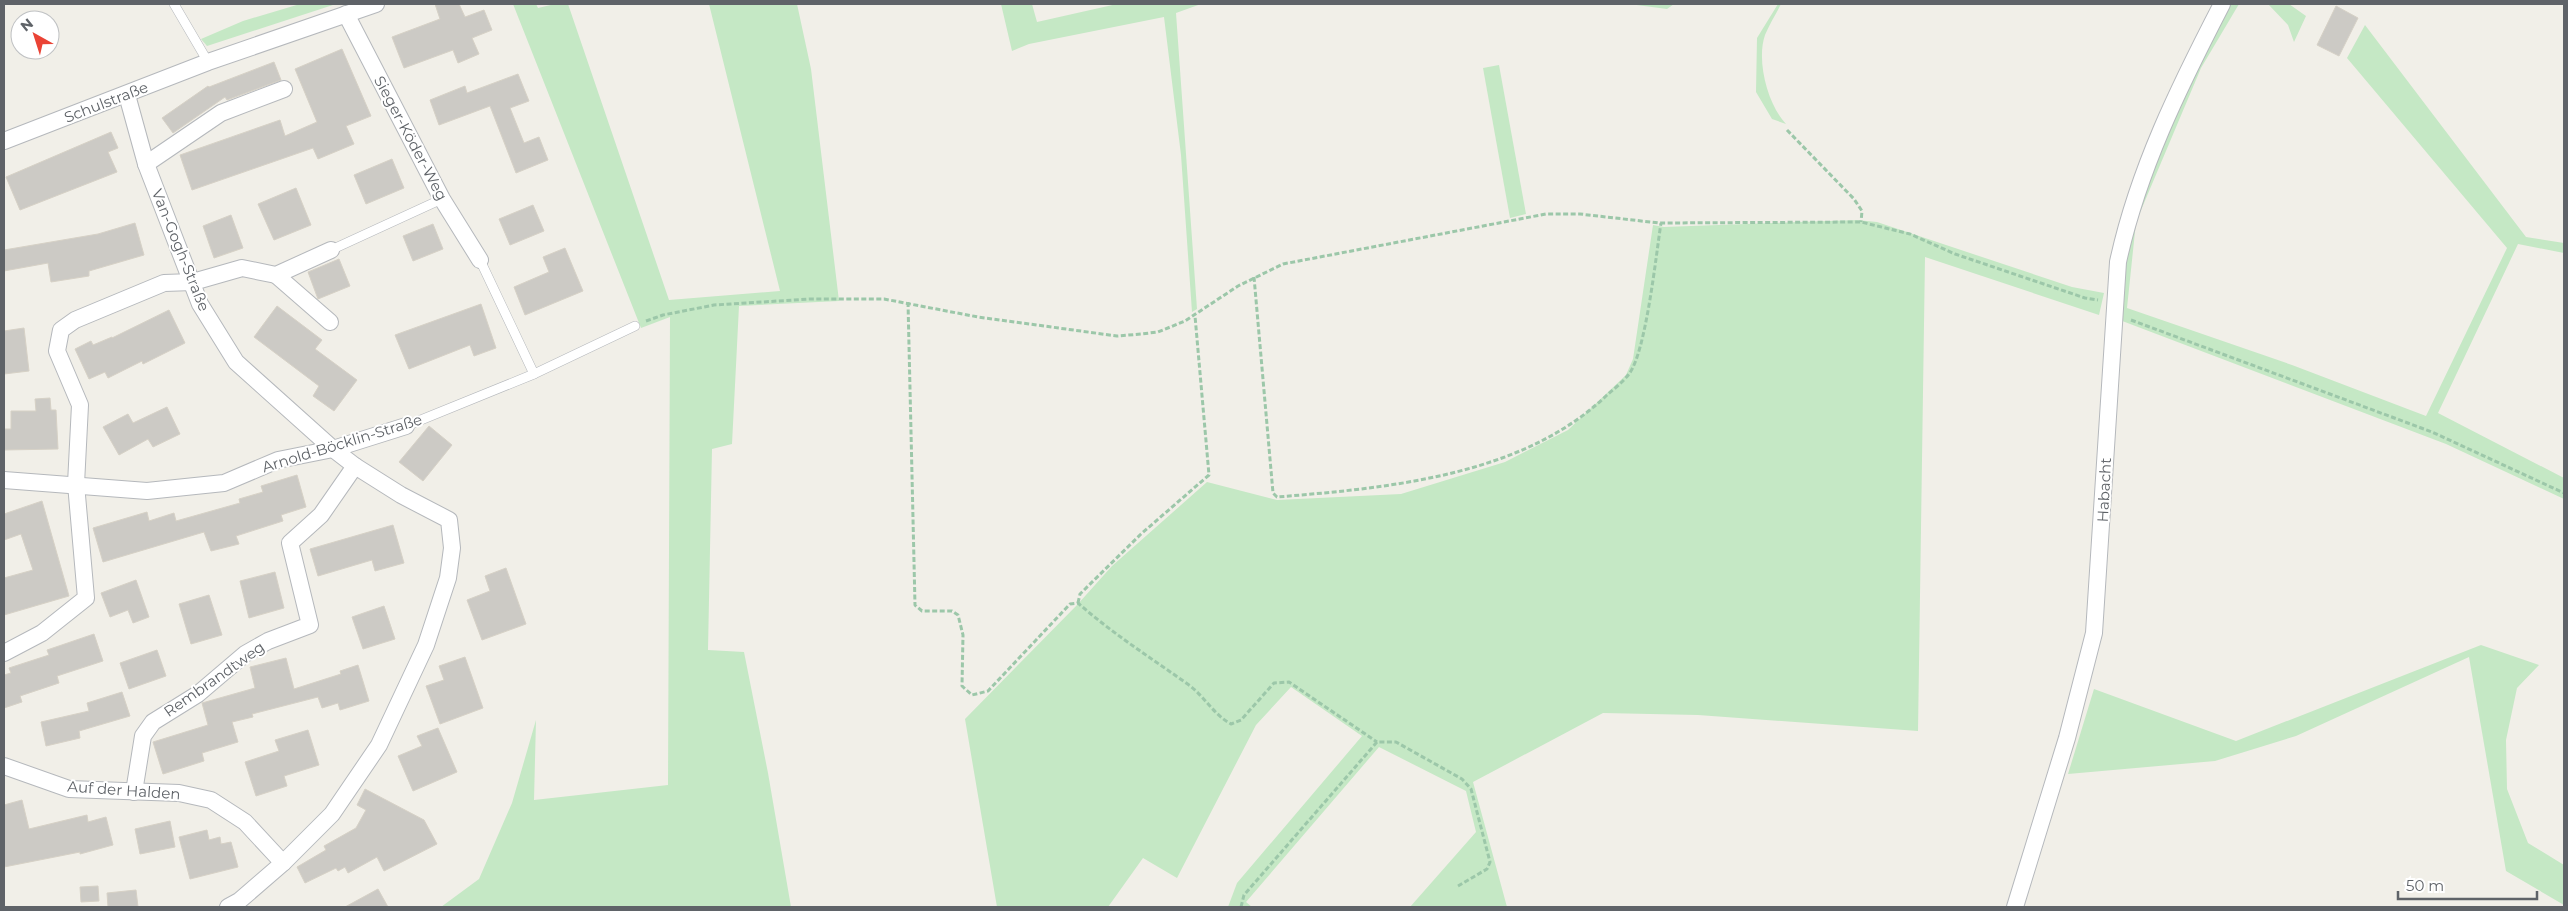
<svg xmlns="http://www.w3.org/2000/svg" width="2568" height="911" font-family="Montserrat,sans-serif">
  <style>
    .green { fill: #c5e8c5 }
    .building { fill: #cccac5; stroke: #d6d1c6 }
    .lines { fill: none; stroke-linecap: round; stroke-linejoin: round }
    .lane-casing { stroke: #b5b8bc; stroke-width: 10 }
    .street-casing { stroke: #b5b8bc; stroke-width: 18 }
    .path { stroke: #9cc7a9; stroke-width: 3; stroke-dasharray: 5 2.5; stroke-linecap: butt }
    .lane { stroke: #fff; stroke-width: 9 }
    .street { stroke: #fff; stroke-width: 16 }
    .labels { text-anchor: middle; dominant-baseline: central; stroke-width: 4; stroke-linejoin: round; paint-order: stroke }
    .street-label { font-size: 15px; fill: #5f6368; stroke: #fff }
  </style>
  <rect width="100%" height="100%" fill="#f1efe8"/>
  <g class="green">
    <polygon points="300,4 336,4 207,46 201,39 243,21"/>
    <polygon points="513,4 536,4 538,8 555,4 568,4 669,300 780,291 709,4 797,4 811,69 839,301 739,306 732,444 712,449 708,650 744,652 768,773 791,907 441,907 479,879 512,803 536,720 534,800 668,785 670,317 641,328"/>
    <polygon points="1001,4 1032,4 1037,22 1117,4 1201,4 1176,13 1197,309 1192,312 1181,155 1164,17 1029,44 1012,51"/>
    <polygon points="1629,4 1674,4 1667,9"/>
    <path d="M 1778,4 L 1781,4 C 1776,14 1769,25 1765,35 C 1756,61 1768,105 1786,124 L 1772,119 L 1756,92 L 1757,38 Z"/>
    <path d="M 2226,4 L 2239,4 L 2201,68 L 2136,222 L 2127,308 L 2292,365 L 2426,416 L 2507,248 L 2347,58 L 2365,25 L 2526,237 L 2564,243 L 2564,253 L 2518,244 L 2438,413 L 2564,478 L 2564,499 L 2446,444 L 2117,319 C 2121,282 2124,245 2136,210 C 2160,139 2195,72 2226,4 Z"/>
    <polygon points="2268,4 2289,4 2306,16 2294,42 2288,25"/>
    <polygon points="1499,65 1526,214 1510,218 1483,68"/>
    <polygon points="1857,220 1877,222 2072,287 2104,293 2099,315 1925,257 1918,731 1698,715 1603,713 1473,782 1507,907 1410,907 1476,832 1466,791 1379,747 1246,902 1252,907 1228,907 1237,883 1362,736 1291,687 1256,725 1177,878 1143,858 1108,907 997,907 965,719 1077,605 1112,566 1207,482 1277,500 1401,494 1505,462 1568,430 1626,375 1633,359 1653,225 1664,227"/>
    <polygon points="2481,645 2539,665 2517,688 2506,740 2507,789 2528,843 2564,865 2564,905 2506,871 2469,657 2296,736 2215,761 2068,774 2094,689 2236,741"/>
  </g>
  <g class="building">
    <polygon points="435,4 459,4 465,17 484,10 492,30 472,38 479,54 458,63 453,50 404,68 392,37 440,19"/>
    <polygon points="2336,6 2358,18 2339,56 2317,45"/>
    <polygon points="342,49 371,116 346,126 354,144 318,159 313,148 192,190 180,155 280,120 285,136 317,122 295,69"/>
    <polygon points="274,62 281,80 227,100 225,97 173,133 162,118 208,86 209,87"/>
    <polygon points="518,74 529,101 510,108 524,143 539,137 548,160 516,173 490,106 439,125 430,100 465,86 467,93"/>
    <polygon points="111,132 118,148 108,152 117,172 20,210 6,177"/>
    <polygon points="392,159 404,188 366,204 354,175"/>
    <polygon points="296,188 311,225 274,240 258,204"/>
    <polygon points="533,205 544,231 510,245 499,219"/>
    <polygon points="231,215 243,248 214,258 203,226"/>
    <polygon points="135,223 144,255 89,271 89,276 51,282 48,263 4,271 4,250 98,234"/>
    <polygon points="433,224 443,249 413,261 403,236"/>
    <polygon points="565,248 583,291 525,315 514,287 549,272 543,257"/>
    <polygon points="339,259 350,286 318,299 308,272"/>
    <polygon points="481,304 496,348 474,356 470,345 409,369 395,335"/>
    <polygon points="277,306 322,340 315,349 357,380 334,411 313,396 319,386 254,337"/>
    <polygon points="169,310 185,343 143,364 142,361 108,378 105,372 89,379 75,349 91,341 93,345 112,337 112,338"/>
    <polygon points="24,328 29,371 4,374 4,331"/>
    <polygon points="50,398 51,410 56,410 58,449 4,450 4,429 11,429 11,411 36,411 35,399"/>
    <polygon points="167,407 180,434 153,447 148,439 119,455 103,427 128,414 133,423"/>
    <polygon points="429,426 452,445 423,481 399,462"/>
    <polygon points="297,475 306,507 281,515 283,521 236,536 239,544 211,551 204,532 103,562 93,528 147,512 149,521 174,513 176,521 240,503 239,499 263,492 261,486"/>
    <polygon points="42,501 69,596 4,615 4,578 33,570 21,534 4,540 4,514"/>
    <polygon points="393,525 404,563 375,571 372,560 318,576 310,549"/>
    <polygon points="506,568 526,624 482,640 467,600 490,591 485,576"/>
    <polygon points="275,572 284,608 249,618 240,581"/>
    <polygon points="136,580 149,617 133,623 128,610 110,617 101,593"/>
    <polygon points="209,595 222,635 191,644 179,604"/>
    <polygon points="384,606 395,639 363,649 352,617"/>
    <polygon points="94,634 103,661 57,676 59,683 20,696 22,702 4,708 4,675 11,673 9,668 49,655 47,650"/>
    <polygon points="157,650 166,676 129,689 120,663"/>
    <polygon points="465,657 483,708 440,724 426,686 444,680 439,666"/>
    <polygon points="286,658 294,689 341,674 340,671 358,665 369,701 340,710 338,703 322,708 318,697 252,714 253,717 232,722 238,742 202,753 204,761 163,774 153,742 208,725 202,703 255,688 250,667"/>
    <polygon points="122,692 130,716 79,731 80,738 46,746 41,722 89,711 87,703"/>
    <polygon points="438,728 457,772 413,791 398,756 422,746 417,736"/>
    <polygon points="308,730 319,765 284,776 287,786 256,796 245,762 279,751 275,740"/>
    <polygon points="365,789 424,820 437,844 384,871 377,857 348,873 345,867 338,871 336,868 305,883 297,867 326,850 324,846 356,828 366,810 357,805"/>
    <polygon points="22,800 29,829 87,815 88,822 106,817 113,845 80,854 80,852 4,867 4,805"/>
    <polygon points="170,821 175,847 140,854 135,829"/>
    <polygon points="207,830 209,840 220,837 221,844 231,842 238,867 190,879 179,837"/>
    <polygon points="98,886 99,901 81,902 80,887"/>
    <polygon points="378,889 388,907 345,907"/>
    <polygon points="136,890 138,907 108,907 107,893"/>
  </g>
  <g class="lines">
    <defs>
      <g id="lane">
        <polyline points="174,4 208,62"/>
        <polyline points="331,250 442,199"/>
        <polyline points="480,260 534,374"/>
        <polyline points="406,426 534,374 635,326"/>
      </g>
      <g id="street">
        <polyline points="346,14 442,199 480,260"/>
        <polyline points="127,95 146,164 200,304 236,362 333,449 355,466 401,495 449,520 452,548 448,578 426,645 379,745 332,814 283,863 239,901 228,907"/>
        <polyline points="4,141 208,62 376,4"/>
        <polyline points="146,164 221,113 284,89"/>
        <polyline points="276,275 330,322"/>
        <polyline points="4,480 147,491 224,483 278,460 333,449 406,426"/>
        <polyline points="4,653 42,633 86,598 76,484 80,405 57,351 61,330 75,320 164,283 193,282 242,268 276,275 331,250"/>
        <polyline points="4,766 69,789 179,793 211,800 245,822 283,863"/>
        <polyline points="134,792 143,736 153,722 198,694 245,654 268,641 310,625 290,543 321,515 355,466"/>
        <path d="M 2015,907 L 2067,738 L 2094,633 L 2118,262 C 2138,170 2179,87 2222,4"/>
      </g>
    </defs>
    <use href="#lane" class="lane-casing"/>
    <use href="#street" class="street-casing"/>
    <g class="path">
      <polyline points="1787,130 1854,199 1862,211 1861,222"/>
      <path d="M 1254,277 L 1273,493 L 1277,497 C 1388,488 1523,476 1607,395 C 1614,389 1623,382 1629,374 C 1646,352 1656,255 1661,223"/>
      <path d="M 908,302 L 915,605 L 922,611 L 952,611 L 958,615 L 963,635 L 962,686 L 972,695 L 988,691 L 1070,604 L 1078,603 C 1113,634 1151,658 1189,685 C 1205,697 1213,714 1231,724 L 1241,720 L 1274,683 L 1289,682 L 1377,742"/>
      <polyline points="2131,320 2432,432 2564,493"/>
      <polyline points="646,321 663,315 714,305 810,299 884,299 978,317 1117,336 1141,334 1158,332 1185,321 1238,286 1283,264 1546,214 1580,214 1659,223 1861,222 1910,234 1955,254 2085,298 2098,300"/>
      <polyline points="1078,603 1080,594 1141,534 1209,475 1195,316"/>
      <polyline points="1241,907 1244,895 1377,742 1396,742 1462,779 1471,789 1490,862 1487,869 1458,886"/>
    </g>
    <use href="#lane" class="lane"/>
    <use href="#street" class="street"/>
  </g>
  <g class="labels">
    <g class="street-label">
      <text transform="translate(106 102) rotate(-21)">Schulstraße</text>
      <text transform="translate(411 138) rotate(62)">Sieger-Köder-Weg</text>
      <text transform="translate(181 250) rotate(68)">Van-Gogh-Straße</text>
      <text transform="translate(342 443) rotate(-17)">Arnold-Böcklin-Straße</text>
      <text transform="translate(2104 490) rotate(-87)">Habacht</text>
      <text transform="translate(214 679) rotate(-35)">Rembrandtweg</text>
      <text transform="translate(124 790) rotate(4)">Auf der Halden</text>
    </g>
  </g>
  <rect width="2568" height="911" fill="none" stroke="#5f6368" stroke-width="10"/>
  <g transform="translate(35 35) rotate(321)"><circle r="24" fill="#ffffff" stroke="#bfc1c3"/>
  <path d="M0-4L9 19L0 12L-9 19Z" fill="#ea4335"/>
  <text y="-8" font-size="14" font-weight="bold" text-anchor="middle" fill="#5f6368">N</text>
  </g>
  <path d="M2398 891v8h139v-8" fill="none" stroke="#5f6368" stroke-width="2.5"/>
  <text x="2406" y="891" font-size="15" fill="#5f6368" stroke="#ffffff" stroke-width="4" paint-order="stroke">50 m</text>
</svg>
